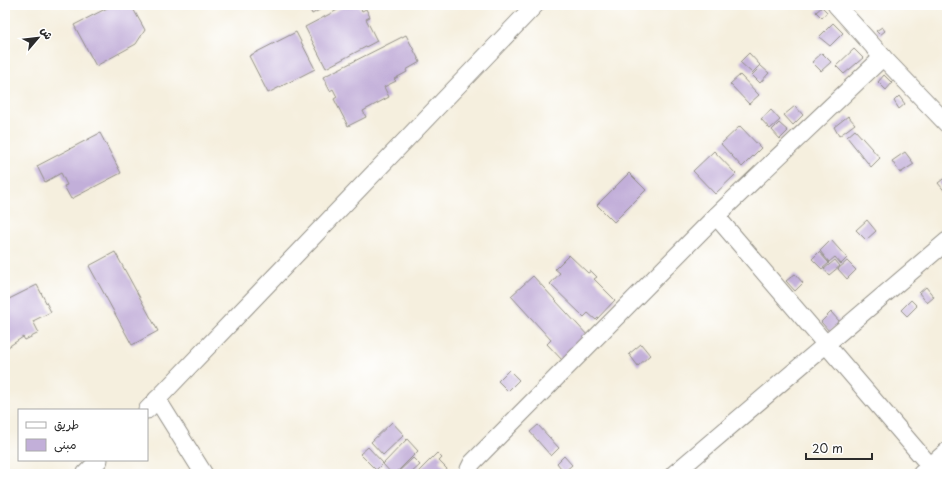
<svg xmlns="http://www.w3.org/2000/svg" width="952" height="479" font-family="'Playpen Sans','Playpen Sans Arabic',sans-serif">
  <style>
    .building { fill: #c2afd9 }
    .lines { fill: none; stroke-linecap: round; stroke-linejoin: round }
    .minor-casing { stroke: #908d84; stroke-width: 19 }
    .minor { stroke: #fff; stroke-width: 17 }
  </style>
  <rect width="100%" height="100%" fill="#fff"/>
  <filter id="ink" filterUnits="userSpaceOnUse"><feTurbulence type="fractalNoise" baseFrequency=".025" numOctaves="2"/><feDisplacementMap in="SourceGraphic" scale="8" xChannelSelector="R" yChannelSelector="G"/><feConvolveMatrix kernelMatrix="1 2 1 2 8 2 1 2 1" color-interpolation-filters="sRGB"/></filter>
  <filter id="wash" filterUnits="userSpaceOnUse"><feTurbulence type="fractalNoise" baseFrequency=".012" numOctaves="4" result="noise"/><feDisplacementMap in="SourceGraphic" scale="16" xChannelSelector="R" yChannelSelector="G"/><feGaussianBlur stdDeviation="0.9" result="paint"/><feColorMatrix in="noise" values="0 0 0 0 0 0 0 0 0 0 0 0 0 0 0 0 0 1.4 0 .05"/><feComposite in="paint" operator="in"/></filter>
  <g filter="url(#wash)">
    <rect width="100%" height="100%" fill="#f5efde"/>
    <g id="blocks">
      <g class="building">
        <polygon points="113,5 131,5 145,30 136,44 96,66 74,25"/>
        <polygon points="308,5 329,5 312,14"/>
        <polygon points="347,5 358,5 362,11 366,9 370,17 366,19 377,41 326,68 305,27"/>
        <polygon points="822,7 827,12 822,18 816,12"/>
        <polygon points="833,23 843,33 830,46 819,37"/>
        <polygon points="882,27 885,31 880,35 876,31"/>
        <polygon points="296,32 315,69 268,93 249,56"/>
        <polygon points="406,35 420,62 406,70 407,72 394,79 396,81 384,87 389,97 363,111 366,117 348,126 334,99 337,97 333,89 330,91 323,77"/>
        <polygon points="854,49 863,58 844,74 836,66"/>
        <polygon points="749,53 760,65 752,73 740,62"/>
        <polygon points="822,53 831,62 821,71 812,62"/>
        <polygon points="761,66 769,73 760,83 752,75"/>
        <polygon points="740,75 759,95 749,104 730,84"/>
        <polygon points="884,75 892,83 886,90 878,82"/>
        <polygon points="899,96 905,104 899,109 894,101"/>
        <polygon points="795,106 803,115 793,125 784,115"/>
        <polygon points="771,110 780,120 770,129 761,119"/>
        <polygon points="848,116 855,124 839,136 834,127"/>
        <polygon points="779,123 788,131 780,139 772,130"/>
        <polygon points="740,126 761,148 742,167 721,144"/>
        <polygon points="855,130 880,158 871,167 847,137"/>
        <polygon points="100,133 121,173 71,199 64,186 67,185 61,173 45,182 37,166"/>
        <polygon points="714,151 736,174 715,194 693,171"/>
        <polygon points="905,152 914,164 900,173 892,161"/>
        <polygon points="629,173 646,190 614,222 597,205"/>
        <polygon points="947,176 947,194 938,183"/>
        <polygon points="867,220 876,231 866,240 856,230"/>
        <polygon points="831,240 847,258 841,264 835,257 829,262 820,251"/>
        <polygon points="115,252 158,331 132,345 89,266"/>
        <polygon points="819,252 829,263 822,269 812,259"/>
        <polygon points="569,255 588,273 591,271 597,277 594,279 615,300 596,320 588,313 584,317 550,284 560,273 555,269"/>
        <polygon points="835,260 840,266 829,275 824,269"/>
        <polygon points="847,261 856,270 847,279 838,269"/>
        <polygon points="795,274 803,283 795,291 786,281"/>
        <polygon points="533,276 589,337 563,361 547,344 551,340 511,296"/>
        <polygon points="37,285 51,312 33,321 39,333 25,340 23,337 5,349 5,301"/>
        <polygon points="926,287 934,297 927,303 919,293"/>
        <polygon points="911,300 917,306 907,316 901,310"/>
        <polygon points="831,312 840,322 830,332 821,322"/>
        <polygon points="641,344 650,355 638,366 629,354"/>
        <polygon points="509,370 519,380 508,391 498,381"/>
        <polygon points="392,422 404,435 383,455 371,442"/>
        <polygon points="538,425 559,448 551,456 530,432"/>
        <polygon points="407,439 418,451 395,474 392,474 383,464"/>
        <polygon points="368,447 383,463 376,470 360,454"/>
        <polygon points="437,453 442,458 439,461 447,469 446,471 449,474 416,474"/>
        <polygon points="564,456 572,465 564,472 557,463"/>
        <polygon points="413,458 420,465 410,474 399,474 398,472"/>
      </g>
    </g>
  </g>
  <g filter="url(#ink)">
    <use href="#blocks" fill-opacity="0" stroke="#908d84" stroke-width="1"/>
    <g class="lines">
      <defs>
        <g id="minor">
          <polyline points="875,49 947,124"/>
          <polyline points="716,216 937,474"/>
          <polyline points="157,399 204,474"/>
          <polyline points="147,410 535,5"/>
          <polyline points="85,474 99,460"/>
          <polyline points="469,474 469,469 472,463 716,216 883,57 836,5"/>
          <polyline points="674,474 947,241"/>
          <polyline points="921,474 947,451"/>
        </g>
      </defs>
      <use href="#minor" class="minor-casing"/>
      <use href="#minor" class="minor"/>
    </g>
  </g>
  <rect width="952" height="479" fill="none" stroke="#fff" stroke-width="20"/>
  <rect x="18" y="409" width="130" height="52" fill="#ffffff" stroke="#aaaaaa"/>
  <rect x="26" y="422" width="20" height="6" fill="#ffffff" stroke="#aaaaaa"/>
  <text x="54" y="429" font-size="12" fill="#2b2b2b">طريق</text>
  <rect x="26" y="439" width="20" height="12" fill="#c2afd9" stroke="#aaaaaa"/>
  <text x="54" y="449" font-size="12" fill="#2b2b2b">مبنى</text>
  <g transform="translate(38 38) rotate(62)" stroke="#ffffff" stroke-width="3" paint-order="stroke">
  <path d="M0-3L7 15L0 10L-7 15Z" fill="#2b2b2b"/>
  <text y="-6" font-size="11" font-weight="bold" text-anchor="middle" fill="#2b2b2b">ش</text>
  </g>
  <path d="M806 453v6h66v-6" fill="none" stroke="#2b2b2b" stroke-width="2"/>
  <text x="812" y="453" font-size="12" fill="#2b2b2b" stroke="#ffffff" stroke-width="3" paint-order="stroke">20 m</text>
</svg>
